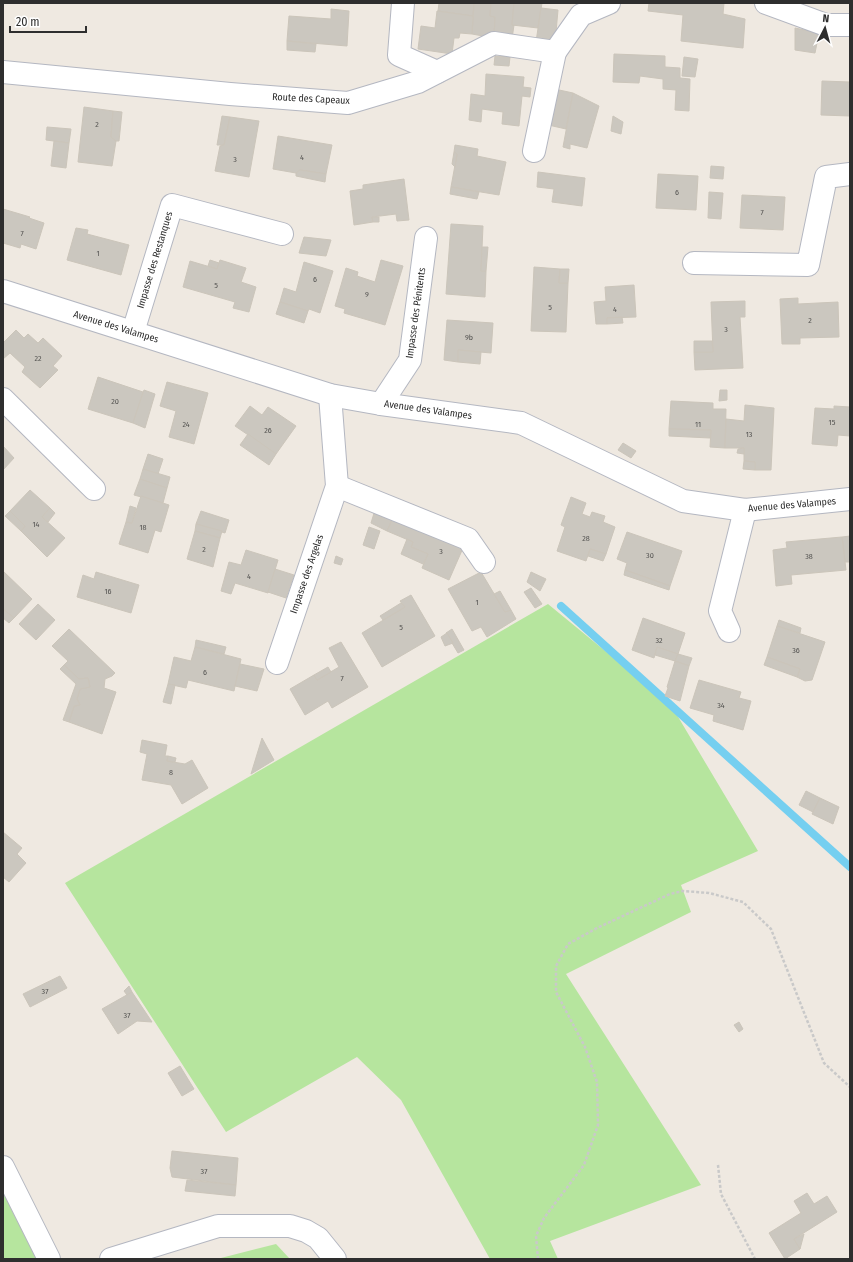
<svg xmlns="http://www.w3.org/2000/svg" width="853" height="1262" font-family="'Fira Sans Condensed',sans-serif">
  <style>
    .green { fill: #b6e59e }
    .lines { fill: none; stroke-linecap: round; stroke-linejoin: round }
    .stream { stroke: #75cff0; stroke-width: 8 }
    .building { fill: #cbc7bf; stroke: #cbc5ba }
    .minor-casing { stroke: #b4b7c1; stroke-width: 24 }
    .path { stroke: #c9c9c9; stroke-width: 2.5; stroke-dasharray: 3 2; stroke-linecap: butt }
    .minor { stroke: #fff; stroke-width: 22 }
    .labels { text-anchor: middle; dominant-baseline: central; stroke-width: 3; stroke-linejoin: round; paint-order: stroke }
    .number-label { font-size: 8px; fill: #555452 }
    .street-label { font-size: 10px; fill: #2e2e2e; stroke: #fff }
  </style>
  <rect width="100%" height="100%" fill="#efe9e1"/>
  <g class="green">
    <polygon points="548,604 671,705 758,851 681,885 691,912 566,974 701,1185 550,1241 558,1259 490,1259 401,1100 357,1057 226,1132 65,883"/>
    <polygon points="3,1188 37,1259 3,1259"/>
    <polygon points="276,1244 290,1259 217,1259"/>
  </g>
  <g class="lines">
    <polyline class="stream" points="561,606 850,867"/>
  </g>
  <g class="building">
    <polygon points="439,3 474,3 473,16 438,11"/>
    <polygon points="474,3 491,3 490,16 495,17 494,38 472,34"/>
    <polygon points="491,3 514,3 512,25 514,25 512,39 494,38 495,17 490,16"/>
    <polygon points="514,3 542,3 538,28 512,25"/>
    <polygon points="649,3 724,3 723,14 745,19 743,48 681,41 683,15 648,11"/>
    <polygon points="541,8 558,10 555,43 536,42"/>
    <polygon points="331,9 349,11 347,46 287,41 289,16 331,19"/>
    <polygon points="437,11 473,16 472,34 460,33 459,38 454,38 452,54 418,49 421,26 435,28"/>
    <polygon points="795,28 819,33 815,53 795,50"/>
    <polygon points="287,41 316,44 315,52 287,50"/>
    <polygon points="614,54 665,56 665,67 680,68 680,78 690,79 689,111 675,110 676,90 663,89 663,79 640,76 639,83 613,82"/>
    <polygon points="495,56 510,57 509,66 494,65"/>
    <polygon points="684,57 698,59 695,77 682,76"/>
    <polygon points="486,74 524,77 523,87 531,88 530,97 522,96 519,126 502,124 503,112 482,109 481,122 469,120 471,94 485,96"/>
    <polygon points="822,81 850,82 850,116 821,115"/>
    <polygon points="550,88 573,93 566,129 544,124"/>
    <polygon points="573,93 599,106 587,148 570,144 570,149 563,147"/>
    <polygon points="84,107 113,111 111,137 116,141 112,166 78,162"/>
    <polygon points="113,111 122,112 119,141 116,141 111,137"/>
    <polygon points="222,116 230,117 224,145 217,145"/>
    <polygon points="613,116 623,122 621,134 611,131"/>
    <polygon points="230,117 259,121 249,177 215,171 220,146 224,145"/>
    <polygon points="47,127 71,129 69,143 46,140"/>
    <polygon points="278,136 332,145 326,174 300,170 296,173 273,169"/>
    <polygon points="54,141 69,143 66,168 51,166"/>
    <polygon points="455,145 478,149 477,156 506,162 499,195 451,187 457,154 454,152"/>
    <polygon points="454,152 457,154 455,167 452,164"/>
    <polygon points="711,166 724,167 723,179 710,178"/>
    <polygon points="300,170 326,174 325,182 296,176 296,173"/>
    <polygon points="538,172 585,178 582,206 552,202 554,189 537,187"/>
    <polygon points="658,174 698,176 696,210 656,208"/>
    <polygon points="404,179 409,220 397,221 396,214 372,217 373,222 354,225 350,191 363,189 363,185"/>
    <polygon points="451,187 479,192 477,199 450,194"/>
    <polygon points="709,192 723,193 721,219 708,218"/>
    <polygon points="742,195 785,197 783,230 740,228"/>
    <polygon points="3,209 30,217 29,218 44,223 36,249 21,244 20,248 3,243"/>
    <polygon points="372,217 379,217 379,222 373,222"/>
    <polygon points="451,224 483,226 481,271 486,271 485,297 446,294"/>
    <polygon points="76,228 88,230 87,234 129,245 121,275 67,260"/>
    <polygon points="304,237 331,240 326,256 299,253"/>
    <polygon points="482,247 488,247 486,271 481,271"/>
    <polygon points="210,260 219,263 217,269 208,266"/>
    <polygon points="220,260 246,268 241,282 256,287 249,312 233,308 235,302 183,287 190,261 217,269"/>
    <polygon points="381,260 403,266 385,325 344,313 345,309 335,306 346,268 358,272 357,276 375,282"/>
    <polygon points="304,262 333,271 320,313 309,309 308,311 280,302 284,288 296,292"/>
    <polygon points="534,267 560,269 559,283 568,283 566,332 531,331"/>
    <polygon points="560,269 569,269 568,283 559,283"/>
    <polygon points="634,285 636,317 607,318 607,324 596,324 594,302 606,301 605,287"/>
    <polygon points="798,298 798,304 838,302 839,337 800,338 800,344 782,344 780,299"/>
    <polygon points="745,301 745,317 740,317 743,368 695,370 694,352 713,352 711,302"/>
    <polygon points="280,302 308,311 304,323 276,314"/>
    <polygon points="622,317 623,323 607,324 607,318"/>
    <polygon points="447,320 493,323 491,353 458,350 458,362 444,360"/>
    <polygon points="16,330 24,338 28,334 38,343 43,338 62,356 53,366 58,370 40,388 22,372 25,367 10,353 3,359 3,343"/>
    <polygon points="694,341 712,341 713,352 694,352"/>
    <polygon points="458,350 481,352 480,364 458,362"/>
    <polygon points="98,377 143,392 133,423 88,409"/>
    <polygon points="167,382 208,393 194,444 169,437 176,411 160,406"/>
    <polygon points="144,390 155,394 145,428 133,423"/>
    <polygon points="720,390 727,390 727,400 719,401"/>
    <polygon points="671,401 713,403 713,409 726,409 725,448 710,447 711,430 669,429"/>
    <polygon points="745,405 774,408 771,470 755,470 755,462 744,461 744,448 725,448 726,419 744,421"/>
    <polygon points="250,406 262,415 268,407 296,426 276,454 235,426"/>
    <polygon points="834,406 850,407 850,436 838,435 837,446 812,444 815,408 834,409"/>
    <polygon points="669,429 711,430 710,438 669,436"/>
    <polygon points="248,434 276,454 269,465 240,445"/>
    <polygon points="623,443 636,451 631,458 618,450"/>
    <polygon points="3,446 14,458 3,470"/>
    <polygon points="744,448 744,454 737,453 738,449"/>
    <polygon points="148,454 163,459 158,474 143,469"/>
    <polygon points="744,461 755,462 755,470 743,469"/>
    <polygon points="143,469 170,477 167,488 140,479"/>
    <polygon points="140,479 167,488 163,503 134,495"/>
    <polygon points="30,490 50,508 42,517 65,538 47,557 21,531 25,526 10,511"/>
    <polygon points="141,496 169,505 161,532 155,530 148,553 119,544 126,522 132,523"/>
    <polygon points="571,497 586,503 582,514 590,517 592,512 605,516 603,522 615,527 606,554 590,549 586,561 557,551 565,527 561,525"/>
    <polygon points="130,506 136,508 132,523 126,522"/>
    <polygon points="50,508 55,513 48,522 42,517"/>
    <polygon points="375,510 393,518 387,531 371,523"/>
    <polygon points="10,511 25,526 21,531 5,516"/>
    <polygon points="201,511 229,520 225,533 196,524"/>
    <polygon points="393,518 463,548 449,580 422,568 428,554 411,547 413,542 387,531"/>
    <polygon points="196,524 222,531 220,538 195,531"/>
    <polygon points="369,527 380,531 374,549 363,545"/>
    <polygon points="195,531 220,538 213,567 187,559"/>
    <polygon points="627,532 682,551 670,586 625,570 627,563 617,559"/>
    <polygon points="850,536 850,562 845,562 842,537"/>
    <polygon points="842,537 846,570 791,575 792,584 776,586 773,550 787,548 786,542"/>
    <polygon points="407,539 413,542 411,547 428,554 423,564 401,554"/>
    <polygon points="590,549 606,554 603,561 588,556"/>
    <polygon points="246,550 278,560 268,593 235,583 231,594 221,591 229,562 241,565"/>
    <polygon points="336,556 343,559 341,565 334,563"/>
    <polygon points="275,569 294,575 286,598 268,592"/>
    <polygon points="625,570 670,586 669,590 624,575"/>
    <polygon points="3,571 32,599 14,618 3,609"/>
    <polygon points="96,572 139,585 131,613 77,597 83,575 94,579"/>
    <polygon points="481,572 505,612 511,610 516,619 487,637 481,627 472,631 448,589"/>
    <polygon points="531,572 546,579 540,591 527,582"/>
    <polygon points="531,588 542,604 535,608 524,592"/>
    <polygon points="500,591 511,610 505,612 494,594"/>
    <polygon points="411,595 435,636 382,667 362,633 405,607 400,601"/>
    <polygon points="401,603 405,607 383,620 380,616"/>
    <polygon points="38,604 55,620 36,640 19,624"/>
    <polygon points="3,609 14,618 9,623 3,618"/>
    <polygon points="643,618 685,633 678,654 657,647 654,658 632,650"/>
    <polygon points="779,620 801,628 800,633 777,626"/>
    <polygon points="777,626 825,642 812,680 805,681 797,677 800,669 767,657"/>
    <polygon points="69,629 115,673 112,676 105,679 104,688 116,692 102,734 69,722 74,706 80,705 77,699 80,689 90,687 88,678 79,679 64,665 68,661 52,646"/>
    <polygon points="452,629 464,650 458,653 446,633"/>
    <polygon points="447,633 453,643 445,646 441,637"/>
    <polygon points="196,640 226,647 224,654 195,647"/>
    <polygon points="341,642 368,687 332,708 328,701 305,715 290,689 314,675 317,680 339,667 329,648"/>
    <polygon points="195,647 241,659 234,691 188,680 186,688 168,684 174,657 191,661"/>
    <polygon points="657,647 678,654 675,661 655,655"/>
    <polygon points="678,654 692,658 689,666 675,661"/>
    <polygon points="767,657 800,669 797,677 764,665"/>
    <polygon points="675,661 689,666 680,701 665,696 668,688 667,687"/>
    <polygon points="240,664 264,669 257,691 235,686"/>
    <polygon points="64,665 79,679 88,678 90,687 80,689 77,699 80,705 74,706 69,722 63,720 76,684 60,669"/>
    <polygon points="328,667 331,672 317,680 314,675"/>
    <polygon points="699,680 741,692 739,698 751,701 743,730 713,721 714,715 690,708"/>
    <polygon points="168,684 175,685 171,704 163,702"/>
    <polygon points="262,738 274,760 251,774"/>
    <polygon points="142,740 167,745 165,756 168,756 167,761 185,764 192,760 208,788 182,804 171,785 142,780 147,754 140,752"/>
    <polygon points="168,756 176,758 175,762 167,761"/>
    <polygon points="806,791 820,798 813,812 799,805"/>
    <polygon points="820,798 839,807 833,824 812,814"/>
    <polygon points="3,832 22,848 17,854 26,863 9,882 3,877"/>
    <polygon points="60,976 67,988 30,1007 23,994"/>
    <polygon points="129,986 132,992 127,995 124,991"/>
    <polygon points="132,992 152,1022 137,1021 118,1034 102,1009"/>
    <polygon points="739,1022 743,1029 739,1032 734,1025"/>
    <polygon points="180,1066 194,1089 182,1096 168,1073"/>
    <polygon points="172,1151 238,1158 236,1185 172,1177 170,1168"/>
    <polygon points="187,1180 236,1185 235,1196 185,1191"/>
    <polygon points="807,1193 814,1204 827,1196 837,1212 794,1239 800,1249 785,1259 769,1233 801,1213 794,1201"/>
    <polygon points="804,1234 800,1249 794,1239"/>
  </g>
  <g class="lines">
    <defs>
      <g id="minor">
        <polyline points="403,3 399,55 437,72"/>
        <polyline points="766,3 826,25 850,25"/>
        <polyline points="3,72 230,94 348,103 418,82 494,43 555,52 581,15 609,3"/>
        <polyline points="534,151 555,52"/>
        <polyline points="694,263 808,265 826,177 850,174"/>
        <polyline points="3,291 330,395 381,404 521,423 683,501 745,510 850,499"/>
        <polyline points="133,332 172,205 282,234"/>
        <polyline points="3,399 94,489"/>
        <polyline points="381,404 410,360 426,238"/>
        <polyline points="337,486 468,539 484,562"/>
        <polyline points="729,631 720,611 745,510"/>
        <polyline points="277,663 337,486 330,395"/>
        <polyline points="3,1167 49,1259"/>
        <polyline points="111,1259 218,1226 290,1226 306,1231 318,1238 335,1259"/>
      </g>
    </defs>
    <use href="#minor" class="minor-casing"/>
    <g class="path">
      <polyline points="718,1165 721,1194 755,1259"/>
      <polyline points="538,1259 536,1236 544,1218 584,1165 598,1125 597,1082 585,1047 556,992 556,966 568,944 597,928 670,894 683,891 709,893 743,902 771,929 824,1063 850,1087"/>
    </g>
    <use href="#minor" class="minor"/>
  </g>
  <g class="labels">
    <g class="number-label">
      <text x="97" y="124">2</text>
      <text x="302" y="157">4</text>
      <text x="235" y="159">3</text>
      <text x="677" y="192">6</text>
      <text x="762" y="212">7</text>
      <text x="22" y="233">7</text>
      <text x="98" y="253">1</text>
      <text x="315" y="279">6</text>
      <text x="216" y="285">5</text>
      <text x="367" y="294">9</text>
      <text x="550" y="307">5</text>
      <text x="615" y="309">4</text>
      <text x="810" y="320">2</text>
      <text x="726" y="329">3</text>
      <text x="469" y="337">9b</text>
      <text x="38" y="358">22</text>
      <text x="115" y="401">20</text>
      <text x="832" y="422">15</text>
      <text x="186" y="424">24</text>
      <text x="698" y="424">11</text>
      <text x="268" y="430">26</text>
      <text x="749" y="434">13</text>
      <text x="36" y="524">14</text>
      <text x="143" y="527">18</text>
      <text x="586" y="538">28</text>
      <text x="204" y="549">2</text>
      <text x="441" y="551">3</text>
      <text x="650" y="555">30</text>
      <text x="809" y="556">38</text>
      <text x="249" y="576">4</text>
      <text x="108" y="591">16</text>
      <text x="477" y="602">1</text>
      <text x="401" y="627">5</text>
      <text x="659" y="640">32</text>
      <text x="796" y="650">36</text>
      <text x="205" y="672">6</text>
      <text x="342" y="678">7</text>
      <text x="721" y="705">34</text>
      <text x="171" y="772">8</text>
      <text x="45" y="991">37</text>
      <text x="127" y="1015">37</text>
      <text x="204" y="1171">37</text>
    </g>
    <g class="street-label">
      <text transform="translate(311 99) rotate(3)">Route des Capeaux</text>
      <text transform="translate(155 260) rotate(-73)">Impasse des Restanques</text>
      <text transform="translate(416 313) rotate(-82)">Impasse des Pénitents</text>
      <text transform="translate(116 327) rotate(17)">Avenue des Valampes</text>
      <text transform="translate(428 410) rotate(8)">Avenue des Valampes</text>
      <text transform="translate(792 505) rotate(-5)">Avenue des Valampes</text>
      <text transform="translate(307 574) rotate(-71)">Impasse des Argelas</text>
    </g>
  </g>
  <rect width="853" height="1262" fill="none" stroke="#2e2e2e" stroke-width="8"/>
  <g transform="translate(825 28) rotate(6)" stroke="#ffffff" stroke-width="3" paint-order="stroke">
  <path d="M0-3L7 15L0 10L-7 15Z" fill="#2e2e2e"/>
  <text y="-6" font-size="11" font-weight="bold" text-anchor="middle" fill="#2e2e2e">N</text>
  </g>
  <path d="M10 26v6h76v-6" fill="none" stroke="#2e2e2e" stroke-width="2"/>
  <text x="16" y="26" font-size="12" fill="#2e2e2e" stroke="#ffffff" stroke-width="3" paint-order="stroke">20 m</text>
</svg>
